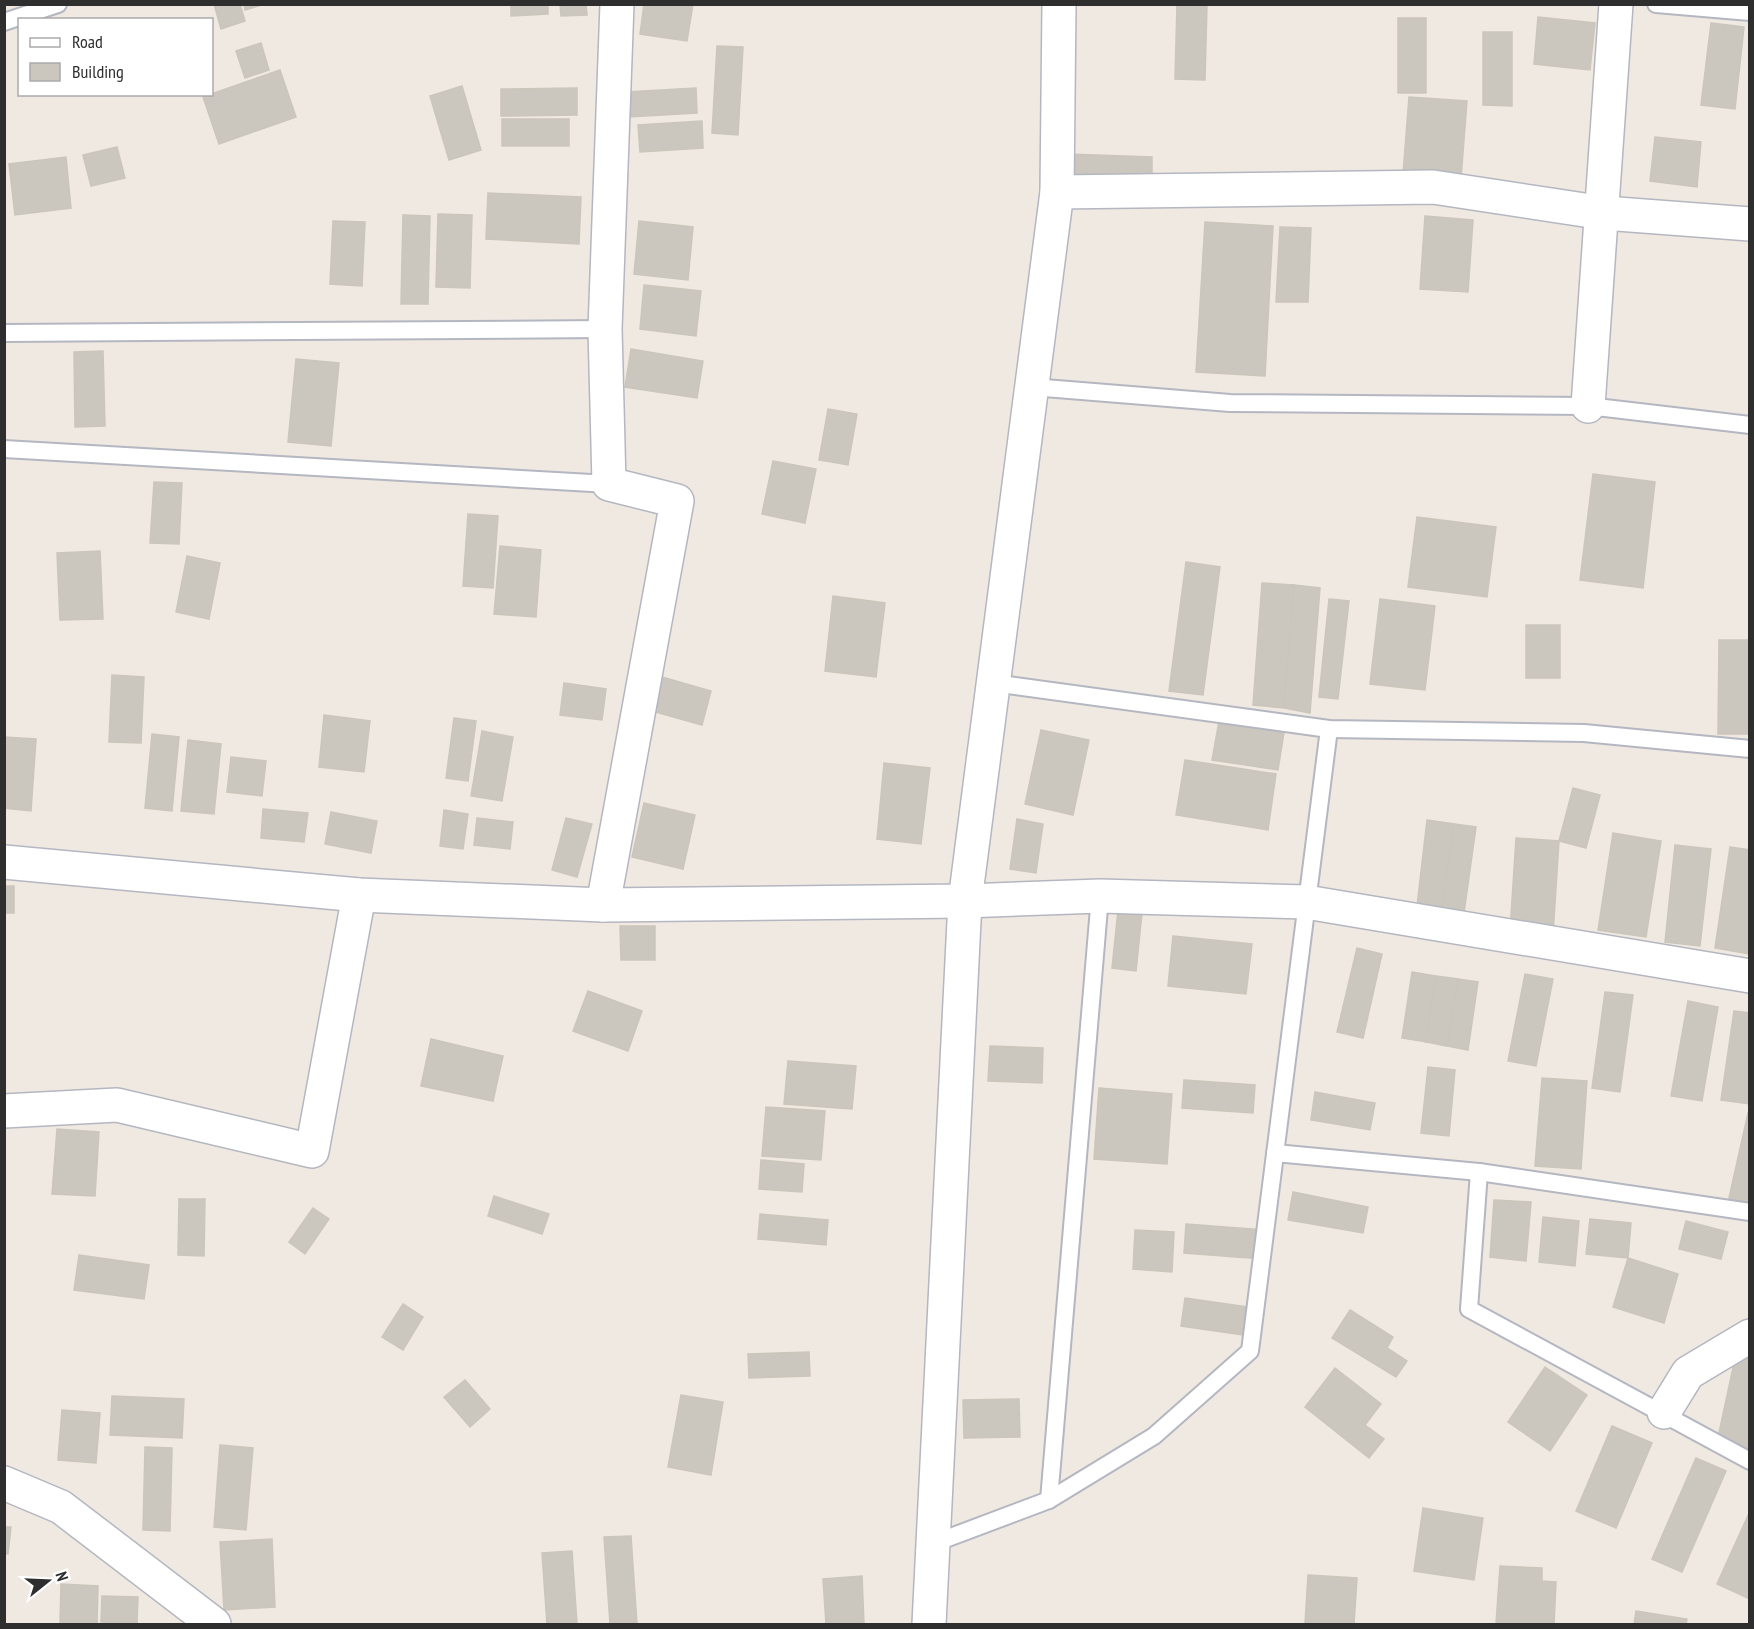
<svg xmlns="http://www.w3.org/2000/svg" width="1754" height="1629" font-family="'PT Sans Narrow',sans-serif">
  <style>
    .building { fill: #cbc7bf; stroke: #cbc5ba; stroke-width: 1.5 }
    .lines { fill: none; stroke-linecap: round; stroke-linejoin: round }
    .service-casing { stroke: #b4b7c1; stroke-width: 20 }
    .minor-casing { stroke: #b4b7c1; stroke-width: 36 }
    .service { stroke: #fff; stroke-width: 16 }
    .minor { stroke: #fff; stroke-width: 33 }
  </style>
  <rect width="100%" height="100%" fill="#efe9e1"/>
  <g class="building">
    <polygon points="214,4 240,4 245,21 221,29"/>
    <polygon points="244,4 265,4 245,10"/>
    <polygon points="511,4 548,4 548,14 511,16"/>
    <polygon points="560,4 586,4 587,15 561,16"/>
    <polygon points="644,4 693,4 687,41 640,34"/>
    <polygon points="1177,4 1207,5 1205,80 1175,79"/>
    <polygon points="1538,17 1595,23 1590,70 1534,64"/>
    <rect x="1398" y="18" width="28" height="75"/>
    <polygon points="1711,23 1744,27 1735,109 1701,105"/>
    <polygon points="1483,32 1512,32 1512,106 1483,105"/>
    <polygon points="261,43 269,70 245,78 236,51"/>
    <polygon points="717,46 743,47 738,135 712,133"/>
    <polygon points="280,70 296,117 219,144 203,97"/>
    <polygon points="462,86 481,150 449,160 430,96"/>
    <polygon points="577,88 577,115 501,116 501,89"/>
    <polygon points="696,88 697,113 628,117 626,92"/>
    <polygon points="1409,97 1467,101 1461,178 1403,174"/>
    <rect x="502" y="119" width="67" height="27"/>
    <polygon points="702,121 703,148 640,152 638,125"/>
    <polygon points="1655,137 1701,142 1697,187 1650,181"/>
    <polygon points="117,147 125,178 91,186 83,155"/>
    <polygon points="1067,154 1152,157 1152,183 1065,180"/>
    <polygon points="66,157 71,208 15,215 9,164"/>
    <polygon points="488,193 581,197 579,244 486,239"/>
    <polygon points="438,214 472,215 470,288 436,287"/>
    <polygon points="403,215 430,216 428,304 401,304"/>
    <polygon points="1425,216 1473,220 1468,292 1420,289"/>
    <polygon points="333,221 365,222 362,286 330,284"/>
    <polygon points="639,221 693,227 688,280 634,274"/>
    <polygon points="1205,222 1273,226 1265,376 1196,372"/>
    <polygon points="1280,227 1311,228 1308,302 1276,302"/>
    <polygon points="644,285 701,291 696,336 640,329"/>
    <polygon points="631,349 703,361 697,398 625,387"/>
    <polygon points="103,351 105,426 75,427 74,352"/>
    <polygon points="296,359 339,363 331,446 288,442"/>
    <polygon points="828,409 857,414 848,465 819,460"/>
    <polygon points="773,461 816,469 805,523 762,514"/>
    <polygon points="1593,474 1655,482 1643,588 1580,580"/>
    <polygon points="154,482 182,483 179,544 150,543"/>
    <polygon points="468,514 498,516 493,588 463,586"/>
    <polygon points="1417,517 1496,527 1487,597 1408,587"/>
    <polygon points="500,546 541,550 536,617 494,614"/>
    <polygon points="100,551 103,619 60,620 57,553"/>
    <polygon points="187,556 220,563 209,619 176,612"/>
    <polygon points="1186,562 1220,567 1203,695 1169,691"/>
    <polygon points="1262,583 1294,585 1284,708 1253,705"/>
    <polygon points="1294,585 1320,588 1310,713 1284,708"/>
    <polygon points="833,596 885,603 876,677 825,671"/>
    <polygon points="1329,599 1349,601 1338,699 1319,697"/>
    <polygon points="1380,599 1435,606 1425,690 1370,684"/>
    <rect x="1526" y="625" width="34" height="53"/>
    <polygon points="1719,640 1750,640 1750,734 1718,734"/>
    <polygon points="112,675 144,677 141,743 109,742"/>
    <polygon points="662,677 711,691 702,725 652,711"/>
    <polygon points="564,683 606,689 602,720 560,715"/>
    <polygon points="324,715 370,721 364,772 319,767"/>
    <polygon points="454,718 476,721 468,781 446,778"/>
    <polygon points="1219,721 1284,732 1278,770 1212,760"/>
    <polygon points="1041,730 1089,740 1073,815 1025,804"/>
    <polygon points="482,731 513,737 502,801 471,796"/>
    <polygon points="152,734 179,737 172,811 145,808"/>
    <polygon points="4,737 36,739 31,811 4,808"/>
    <polygon points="188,740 221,744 214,814 181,811"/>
    <polygon points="231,757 266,761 262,796 227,792"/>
    <polygon points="1185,760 1276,774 1268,830 1176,815"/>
    <polygon points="884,763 930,768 921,844 877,839"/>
    <polygon points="1573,788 1600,795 1586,848 1559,841"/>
    <polygon points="644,803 695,815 683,869 632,857"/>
    <polygon points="263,809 308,813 304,842 261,838"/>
    <polygon points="444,810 468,814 463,849 440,846"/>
    <polygon points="331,812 377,821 371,853 325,844"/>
    <polygon points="477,818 513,822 510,849 474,845"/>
    <polygon points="566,818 592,824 577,877 552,870"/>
    <polygon points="1017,819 1043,824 1036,873 1010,869"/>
    <polygon points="1427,820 1454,824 1442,910 1417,906"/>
    <polygon points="1454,824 1476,827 1464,913 1442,910"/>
    <polygon points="1613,833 1661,841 1646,937 1598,930"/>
    <polygon points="1516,838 1559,841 1553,934 1510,931"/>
    <polygon points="1675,845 1711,849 1700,946 1665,942"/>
    <polygon points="1730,847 1750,850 1750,954 1715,948"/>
    <rect x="4" y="886" width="10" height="27"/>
    <polygon points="1118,910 1142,913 1136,971 1112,968"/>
    <polygon points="620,926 655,926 655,960 621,960"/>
    <polygon points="1173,936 1252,944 1246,994 1168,986"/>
    <polygon points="1357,948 1382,954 1363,1038 1337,1032"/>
    <polygon points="1412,972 1436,976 1426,1042 1402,1038"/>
    <polygon points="1525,974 1553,979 1536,1066 1508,1061"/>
    <polygon points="1436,976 1458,979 1447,1046 1426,1042"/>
    <polygon points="1458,979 1478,982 1468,1050 1447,1046"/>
    <polygon points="588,991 642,1011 628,1051 573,1031"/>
    <polygon points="1605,992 1633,995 1620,1092 1592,1088"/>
    <polygon points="1688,1001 1718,1007 1702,1101 1671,1096"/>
    <polygon points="1734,1011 1750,1013 1750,1104 1721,1100"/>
    <polygon points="431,1039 503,1056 493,1101 421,1086"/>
    <polygon points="990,1046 1043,1048 1042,1083 988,1081"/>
    <polygon points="788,1061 856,1066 852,1109 784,1104"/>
    <polygon points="1428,1067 1455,1070 1449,1136 1421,1133"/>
    <polygon points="1542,1078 1587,1081 1581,1169 1535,1166"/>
    <polygon points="1184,1080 1255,1085 1253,1113 1182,1108"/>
    <polygon points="1099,1088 1172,1094 1167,1164 1094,1159"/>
    <polygon points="1315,1092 1375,1103 1370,1130 1311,1120"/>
    <polygon points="766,1107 825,1111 821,1160 762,1156"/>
    <polygon points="1748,1113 1750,1113 1750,1203 1729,1198"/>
    <polygon points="57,1129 99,1132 95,1196 52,1194"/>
    <polygon points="761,1160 804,1164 802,1192 759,1189"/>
    <polygon points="1293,1192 1368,1207 1363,1233 1288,1220"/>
    <polygon points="494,1196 549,1214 542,1234 488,1216"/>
    <polygon points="179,1199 205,1199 204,1256 178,1255"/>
    <polygon points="1494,1200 1531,1202 1526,1261 1490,1257"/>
    <polygon points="313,1208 329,1219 305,1254 289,1242"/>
    <polygon points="760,1214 828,1220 826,1245 758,1239"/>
    <polygon points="1543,1217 1579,1221 1575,1266 1539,1262"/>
    <polygon points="1590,1219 1631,1223 1628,1258 1586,1254"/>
    <polygon points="1686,1221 1728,1232 1721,1259 1679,1249"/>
    <polygon points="1186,1224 1264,1230 1262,1259 1184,1253"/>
    <polygon points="1135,1230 1174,1232 1172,1272 1133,1269"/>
    <polygon points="79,1255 149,1265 144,1299 74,1290"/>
    <polygon points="1628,1258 1678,1274 1664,1323 1613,1307"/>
    <polygon points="1185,1298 1254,1308 1250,1336 1181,1326"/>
    <polygon points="403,1304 423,1317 403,1350 382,1337"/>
    <polygon points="1350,1310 1393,1337 1387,1348 1407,1361 1396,1377 1332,1338"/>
    <polygon points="809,1352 810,1376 749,1378 748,1354"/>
    <polygon points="1736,1354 1750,1357 1748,1449 1717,1442"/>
    <polygon points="1545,1367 1587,1395 1550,1451 1508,1422"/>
    <polygon points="1335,1368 1381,1404 1365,1425 1384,1439 1369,1458 1305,1407"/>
    <polygon points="465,1380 490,1409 470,1427 444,1397"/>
    <polygon points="681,1395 723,1402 711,1475 668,1467"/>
    <polygon points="112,1396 184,1399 182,1438 110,1435"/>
    <polygon points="1019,1399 1020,1437 964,1438 963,1400"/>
    <polygon points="62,1410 100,1413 96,1463 58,1460"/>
    <polygon points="1612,1426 1652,1443 1616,1528 1576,1511"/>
    <polygon points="220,1445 253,1448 246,1530 214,1527"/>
    <polygon points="145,1447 172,1448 170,1531 143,1530"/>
    <polygon points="1696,1458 1726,1471 1682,1572 1652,1559"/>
    <polygon points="1423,1508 1483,1518 1474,1580 1414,1571"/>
    <polygon points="1750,1511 1750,1599 1717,1584"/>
    <polygon points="4,1527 11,1527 8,1554 4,1553"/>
    <polygon points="631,1536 637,1624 610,1624 604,1537"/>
    <polygon points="272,1539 275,1607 224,1610 220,1542"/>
    <polygon points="572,1551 577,1624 547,1624 542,1553"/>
    <polygon points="1500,1566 1542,1568 1542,1581 1556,1582 1554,1624 1496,1624"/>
    <polygon points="1308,1575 1357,1578 1354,1624 1305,1624"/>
    <polygon points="862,1576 864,1624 826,1624 823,1579"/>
    <polygon points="61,1584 98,1586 97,1624 60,1624"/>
    <polygon points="102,1596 138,1597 137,1623 101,1622"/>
    <polygon points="1636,1611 1687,1619 1686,1624 1634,1624"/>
  </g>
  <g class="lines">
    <defs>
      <g id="service">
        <polyline points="1656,4 1750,12"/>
        <polyline points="4,22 58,4"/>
        <polyline points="4,333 605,329"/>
        <polyline points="1032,387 1230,403 1588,406 1750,425"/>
        <polyline points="4,449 609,484"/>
        <polyline points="993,683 1329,729 1584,733 1750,749"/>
        <polyline points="1275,1153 1479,1172 1750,1212"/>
        <polyline points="1479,1172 1469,1309 1750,1461"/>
        <polyline points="1049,1500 1100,896"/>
        <polyline points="932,1544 1049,1500 1154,1436 1250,1351 1329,729"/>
      </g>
      <g id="minor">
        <polyline points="1057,192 1433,187 1604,213 1750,224"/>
        <polyline points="1588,406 1616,4"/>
        <polyline points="4,862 359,895 603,905 965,901 1100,896 1306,902 1750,976"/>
        <polyline points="603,905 677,501 609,484 605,329 617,4"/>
        <polyline points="4,1111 117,1105 312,1151 359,895"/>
        <polyline points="1664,1412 1688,1373 1750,1336"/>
        <polyline points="4,1483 61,1507 214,1624"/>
        <polyline points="929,1624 965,901 1057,192 1059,4"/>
      </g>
    </defs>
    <use href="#service" class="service-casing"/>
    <use href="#minor" class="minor-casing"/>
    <use href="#service" class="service"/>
    <use href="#minor" class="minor"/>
  </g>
  <rect width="1754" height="1629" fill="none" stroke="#2e2e2e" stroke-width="12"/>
  <rect x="18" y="18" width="195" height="78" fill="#ffffff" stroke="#ababab" stroke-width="1.5"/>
  <rect x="30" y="38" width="30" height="9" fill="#ffffff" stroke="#ababab" stroke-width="1.5"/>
  <text x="72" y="48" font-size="18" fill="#2e2e2e">Road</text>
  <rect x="30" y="63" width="30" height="18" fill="#cbc7bf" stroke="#ababab" stroke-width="1.5"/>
  <text x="72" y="78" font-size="18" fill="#2e2e2e">Building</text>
  <g transform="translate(48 1581) rotate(72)" stroke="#ffffff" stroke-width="4.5" paint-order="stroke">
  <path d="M0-4.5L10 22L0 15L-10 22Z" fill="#2e2e2e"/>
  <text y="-9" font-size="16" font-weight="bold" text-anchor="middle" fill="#2e2e2e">N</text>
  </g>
</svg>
